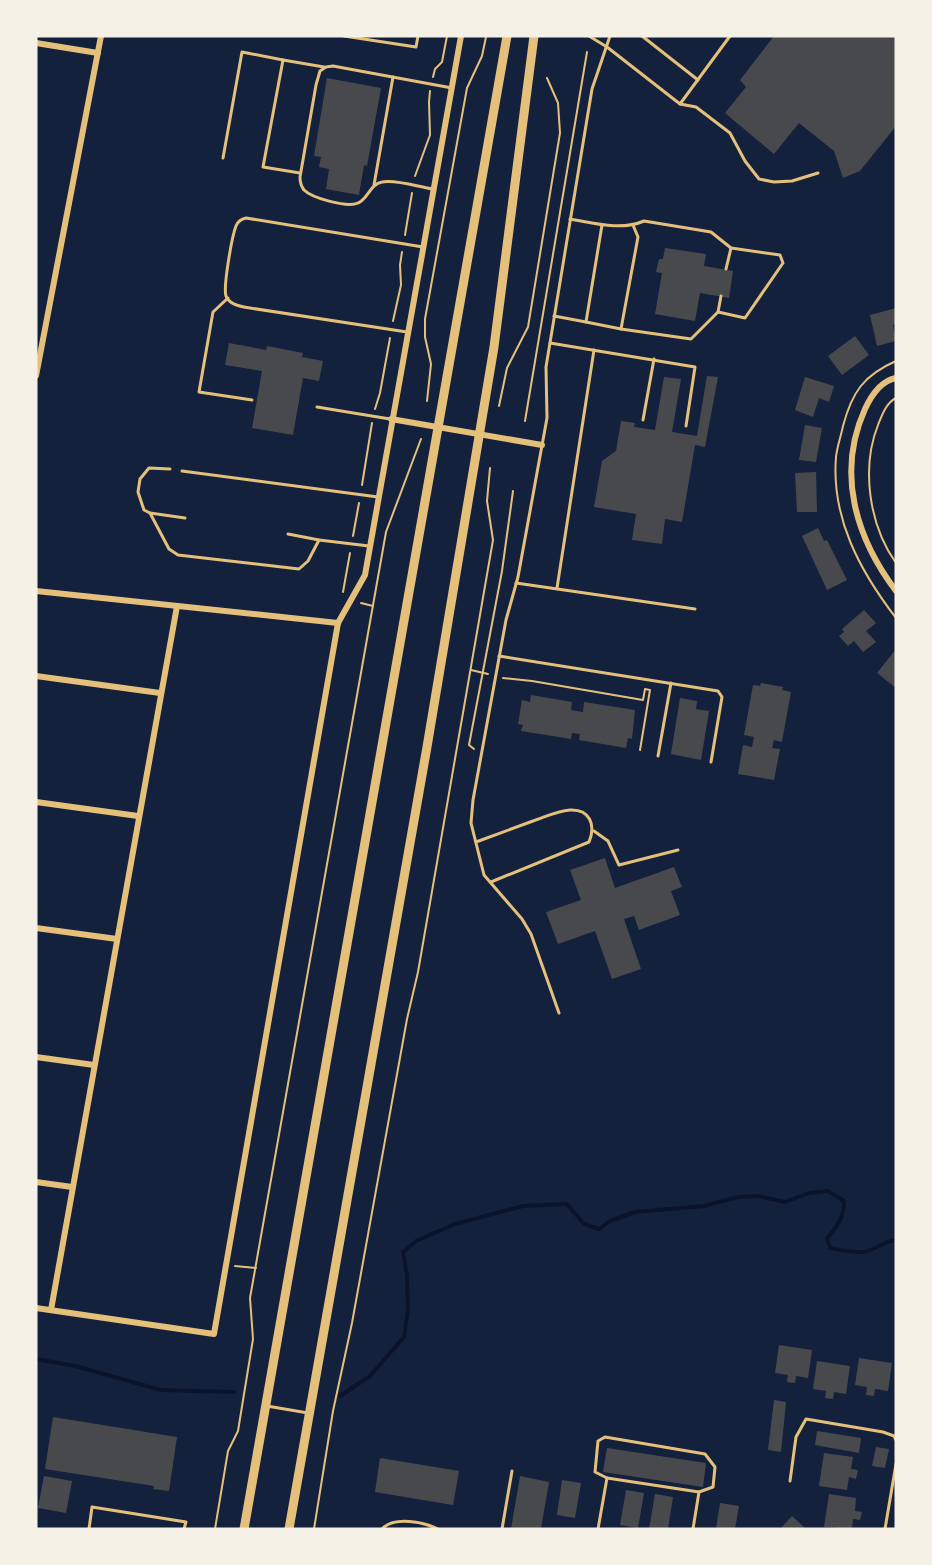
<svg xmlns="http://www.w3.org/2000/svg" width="932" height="1565" font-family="'Titillium Web',sans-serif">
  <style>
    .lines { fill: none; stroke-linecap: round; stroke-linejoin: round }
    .stream { stroke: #0b132b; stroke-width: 4 }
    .building { fill: #48494c }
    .path { stroke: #e5c07b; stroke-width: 2 }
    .service { stroke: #e5c07b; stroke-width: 3 }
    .minor { stroke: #e5c07b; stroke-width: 6 }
    .primary { stroke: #e5c07b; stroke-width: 9 }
  </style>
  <rect width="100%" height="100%" fill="#14213d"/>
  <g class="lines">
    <g class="stream">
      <polyline points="36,1359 75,1366 161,1390 234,1392"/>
      <path d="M 340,1396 L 370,1376 L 404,1337 L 408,1310 L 407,1275 L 403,1252 L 416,1241 L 455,1224 L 523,1206 L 567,1204 L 584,1224 L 599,1229 L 610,1221 L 635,1212 L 704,1206 L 738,1197 L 758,1196 L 785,1202 L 809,1193 L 828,1191 L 844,1201 C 844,1217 838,1226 827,1238 L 830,1248 C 840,1250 854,1253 864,1252 C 876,1250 881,1242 896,1240"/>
    </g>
  </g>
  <g class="building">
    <polygon points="774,36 896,36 896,126 860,171 843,178 834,151 799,123 774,154 725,113 746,87 740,80"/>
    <polygon points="327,78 381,88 367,166 364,165 359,195 326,189 329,169 319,167 321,157 314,156"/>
    <polygon points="665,248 706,254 704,266 733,271 729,298 700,293 695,321 655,314 662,273 656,272 659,259 663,259"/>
    <polygon points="896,308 896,324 893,325 896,341 877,346 870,315"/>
    <polygon points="855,336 869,355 842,375 828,356"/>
    <polygon points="229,343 266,350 267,346 303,353 302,357 323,361 319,381 303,378 293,435 252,428 262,371 225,365"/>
    <polygon points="707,376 718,377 705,447 695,445 682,522 665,519 662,544 632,540 636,514 594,507 602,461 616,451 621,421 635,423 634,427 655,430 664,377 681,379 672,432 697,436"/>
    <polygon points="805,377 834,386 829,402 819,398 813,417 795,410"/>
    <polygon points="805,425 822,428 816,462 799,460"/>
    <polygon points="816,472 817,512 797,512 795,473"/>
    <polygon points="818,528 824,541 827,540 847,580 827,590 802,536"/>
    <polygon points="864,610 876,623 866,631 876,642 863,652 854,641 848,646 839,636 844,632 842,629"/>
    <polygon points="896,649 896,688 877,673"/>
    <polygon points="761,683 783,687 782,690 791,692 782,742 774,740 772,748 780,749 774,780 738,774 743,745 752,747 754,737 744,735 753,685 760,686"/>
    <polygon points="531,695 572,702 571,710 583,712 584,702 635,710 632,739 628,738 626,748 579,740 580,734 572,733 571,739 521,731 523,725 518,724 522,700 530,702"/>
    <polygon points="680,698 697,701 696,709 709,711 701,760 671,754"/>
    <polygon points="605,858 615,888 674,867 682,887 671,891 680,915 639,930 634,916 624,919 641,969 612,979 595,931 558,944 546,912 581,900 570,870"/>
    <polygon points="779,1345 812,1350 808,1378 796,1376 795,1383 787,1382 788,1375 775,1373"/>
    <polygon points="859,1358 892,1363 888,1391 875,1389 874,1396 866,1395 867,1387 855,1385"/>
    <polygon points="817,1361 850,1366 846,1394 834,1392 833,1399 825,1398 826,1391 813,1389"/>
    <polygon points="774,1400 786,1402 781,1452 768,1450"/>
    <polygon points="53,1417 177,1437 169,1491 153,1489 154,1486 45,1469"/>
    <polygon points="817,1431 861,1438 859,1453 815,1445"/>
    <polygon points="876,1447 889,1449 885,1468 872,1466"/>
    <polygon points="607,1448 706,1463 703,1487 603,1472"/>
    <polygon points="824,1453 853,1457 851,1469 858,1470 856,1479 849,1477 847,1490 819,1486"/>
    <polygon points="380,1458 459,1471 453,1505 375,1492"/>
    <polygon points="44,1476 72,1481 66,1513 38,1508"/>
    <polygon points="520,1476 549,1482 541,1529 511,1529"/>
    <polygon points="562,1480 581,1483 575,1518 557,1515"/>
    <polygon points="626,1490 644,1493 638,1528 620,1525"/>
    <polygon points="655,1494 673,1497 668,1529 649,1529"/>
    <polygon points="829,1494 856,1498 855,1511 862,1512 860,1520 853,1519 852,1529 824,1527"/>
    <polygon points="720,1503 739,1506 735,1529 716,1529"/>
    <polygon points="792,1516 806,1529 780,1529"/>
  </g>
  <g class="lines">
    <g class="path">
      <polyline points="433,77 435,69 442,62 447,36"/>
      <polyline points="415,176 430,135 429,102 430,91"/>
      <polyline points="405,235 412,193"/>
      <polyline points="393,321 401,285 400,265 402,252"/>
      <path d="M 896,361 C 864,375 852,392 843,426 C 841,436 837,447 836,457 C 831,518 860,571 896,618"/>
      <path d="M 896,398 C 886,403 882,415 878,425 C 861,468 869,525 896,563"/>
      <polyline points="427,401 431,364 425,337 425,319 467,88 482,56 486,37"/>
      <polyline points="499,406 507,368 528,327 560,133 558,103 547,78"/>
      <polyline points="375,409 380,393 390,338"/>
      <polyline points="525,421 587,52"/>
      <polyline points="362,485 372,423"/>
      <polyline points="353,536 359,503"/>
      <polyline points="343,592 350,553"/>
      <polyline points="361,603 373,606"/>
      <polyline points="471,670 488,674"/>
      <polyline points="503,678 532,681 643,700 645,689 650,690 640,750"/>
      <polyline points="474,749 469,745 502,571 513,491"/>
      <polyline points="235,1266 256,1268"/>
      <polyline points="215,1529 228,1451 238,1431 253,1339 250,1298 386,532 421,439"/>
      <polyline points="314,1529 333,1411 352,1323 407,1019 418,972 493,540 487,501 490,468"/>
    </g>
    <g class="service">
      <polyline points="344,36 416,47 418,36"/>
      <polyline points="589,36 607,47 680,104 730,36"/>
      <polyline points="642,36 698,80"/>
      <polyline points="680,104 696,107 730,133 745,161 759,179 774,182 792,181 818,173"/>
      <polyline points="223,158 242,52 283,60"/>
      <polyline points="300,173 263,167 283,60 324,67"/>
      <polyline points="374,185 393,77"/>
      <path d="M 433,189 C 419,187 395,179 382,182 C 370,184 368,199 358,203 C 347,208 312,198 304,190 C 301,186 300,182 300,177 L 316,85 L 320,71 L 326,67 L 333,66 L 452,88"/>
      <path d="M 570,219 C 594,223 621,231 644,221 L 711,232 L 731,248 L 780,255 L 783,263 L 745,318 L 718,312"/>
      <polyline points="726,269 731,248"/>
      <polyline points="228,298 213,312 199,392 252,400"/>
      <polyline points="554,316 586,322 602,225"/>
      <polyline points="586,322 621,329 638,237 633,225"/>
      <polyline points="621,329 691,339 718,312 721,296"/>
      <path d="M 407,332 L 250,308 C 242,307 229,305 226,296 C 223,287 232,236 236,226 C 238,221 241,219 246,218 L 423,247"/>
      <polyline points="550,343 695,367 686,426"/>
      <polyline points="317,407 390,419"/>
      <polyline points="643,420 654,359"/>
      <polyline points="170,469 149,468 140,479 138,492 144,510 150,513 169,549 178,555 299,569 308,561 319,540"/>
      <polyline points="182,471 378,497"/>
      <polyline points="150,513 185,518"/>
      <polyline points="288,534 319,540 369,546"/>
      <polyline points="516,583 695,609"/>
      <polyline points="557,588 594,350"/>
      <polyline points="499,656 718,691 722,697 711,762"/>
      <polyline points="658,756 671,683"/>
      <polyline points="594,831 608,841 619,865 678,850"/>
      <path d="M 476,842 C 495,835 514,828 533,821 C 545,817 557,811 570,810 C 590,809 596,825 589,842 L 491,882"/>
      <polyline points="559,1013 531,934 522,919 484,875 471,823 473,800 506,620 518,577 547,418 546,367 592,89 610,36"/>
      <polyline points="267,1406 308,1413"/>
      <polyline points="607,1478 595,1472 598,1441 605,1437 705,1454 715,1467 713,1487 699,1492"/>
      <polyline points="790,1481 796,1437 806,1419 883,1432 894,1436 896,1440"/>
      <polyline points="89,1529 92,1507 186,1522 184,1529"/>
      <path d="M 382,1529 C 394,1516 424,1522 438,1529"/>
      <polyline points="502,1529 512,1471"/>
      <polyline points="598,1529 607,1478 699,1492 693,1529"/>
      <polyline points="885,1529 896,1464"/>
    </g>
    <g class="minor">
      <polyline points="36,43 98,53"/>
      <polyline points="36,376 101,36"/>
      <path d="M 896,378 C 880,381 871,396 865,409 C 836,473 856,538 896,591"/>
      <polyline points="391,419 542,445"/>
      <polyline points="36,591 338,623"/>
      <polyline points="36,676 160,693"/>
      <polyline points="36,802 138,816"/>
      <polyline points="36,928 117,939"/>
      <polyline points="36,1057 94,1065"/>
      <polyline points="36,1182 72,1187"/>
      <polyline points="36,1308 214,1334 338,623 365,575 461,36"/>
      <polyline points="51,1310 177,606"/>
    </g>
    <g class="primary">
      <polyline points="244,1529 507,36"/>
      <polyline points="289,1529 427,747 494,347 534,36"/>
    </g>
  </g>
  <rect width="932" height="1565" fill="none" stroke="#f6f1e7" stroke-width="75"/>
</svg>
